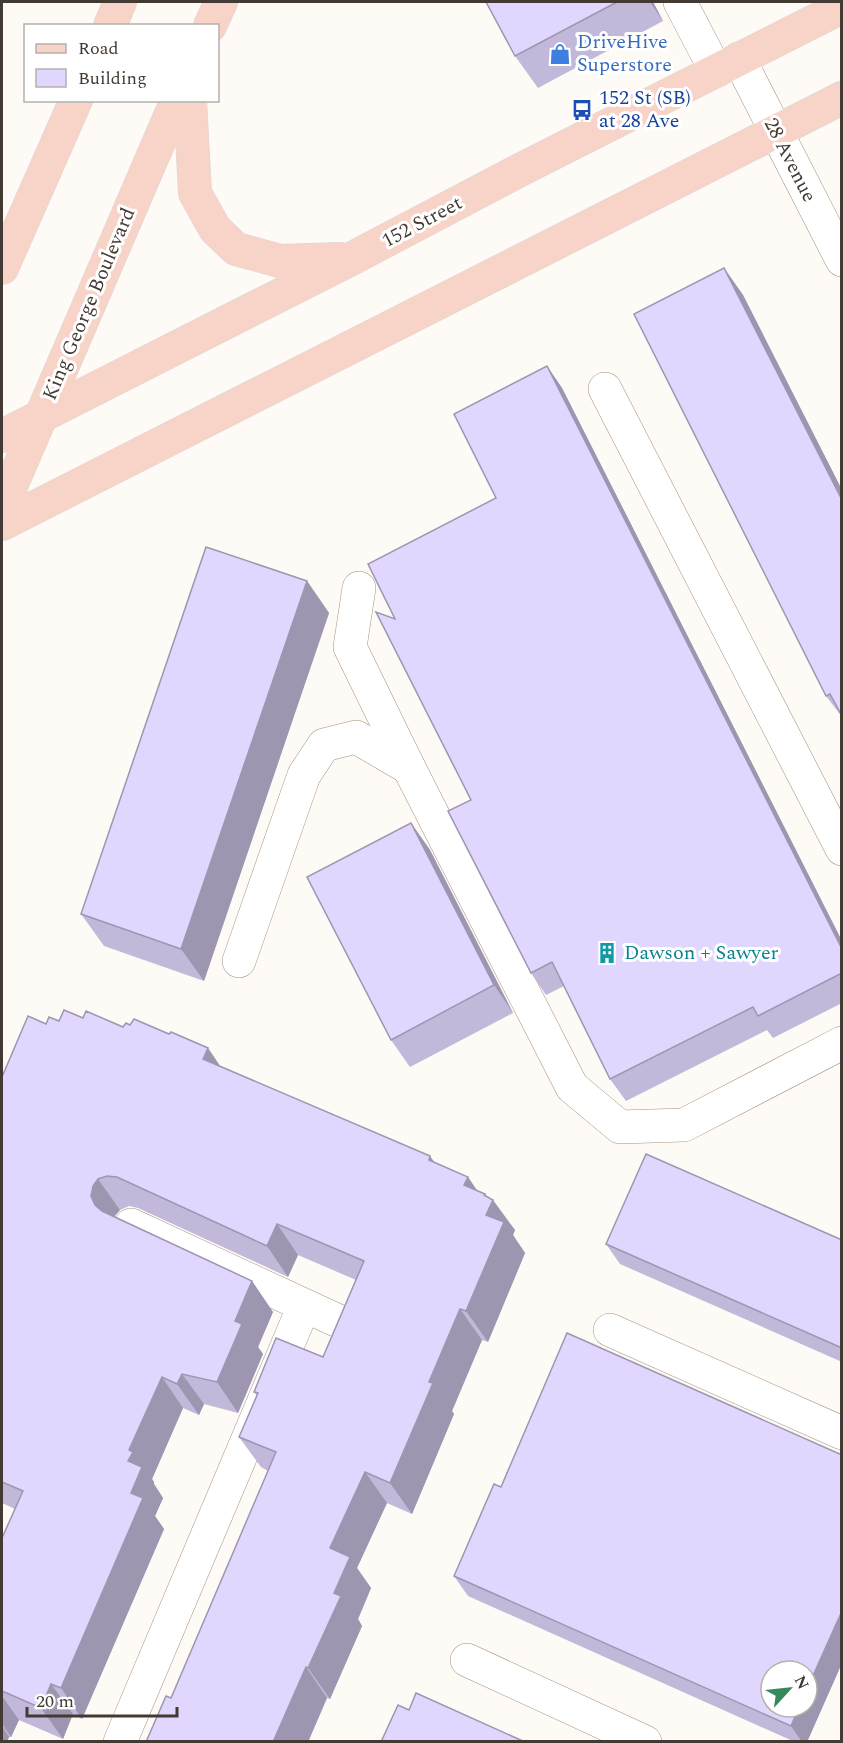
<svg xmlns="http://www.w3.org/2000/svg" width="843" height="1743" font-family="Spectral,serif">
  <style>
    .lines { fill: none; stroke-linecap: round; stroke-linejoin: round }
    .minor-casing { stroke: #a6937f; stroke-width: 34 }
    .major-casing { stroke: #d9d8d6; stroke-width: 34 }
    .minor { stroke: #fff; stroke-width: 33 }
    .major { stroke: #f8d3c8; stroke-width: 33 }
    .wall { fill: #c2b8da }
    .shaded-wall { fill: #9e96b1 }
    .building { fill: #e1d6fd; stroke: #9e96b1; stroke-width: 1.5 }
    .labels { text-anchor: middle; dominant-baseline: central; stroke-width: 6; stroke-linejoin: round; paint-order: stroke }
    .shop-label { font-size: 20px; fill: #366cbe; stroke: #fff; text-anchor: start }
    .transit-label { font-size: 20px; fill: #164399; stroke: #fff; text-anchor: start }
    .street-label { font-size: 20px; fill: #433b33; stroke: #fff }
    .culture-label { font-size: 20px; fill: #0d838f; stroke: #fff; text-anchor: start }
  </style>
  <rect width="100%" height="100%" fill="#fefaf6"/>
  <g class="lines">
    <defs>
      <g id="minor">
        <polyline points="680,2 716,71"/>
        <polyline points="739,59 842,260"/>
        <polyline points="605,389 842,849"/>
        <polyline points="359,588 350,647 409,768 572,1087 620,1127 684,1125 842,1043"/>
        <polyline points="239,961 304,775 324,745 356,737 409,768"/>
        <polyline points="131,1225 349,1326"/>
        <polyline points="610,1330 842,1433"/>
        <polyline points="467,1660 645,1742"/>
        <polyline points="120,1742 304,1306"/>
      </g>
      <g id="major">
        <polyline points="110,26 120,2"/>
        <polyline points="210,26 221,2"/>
        <polyline points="190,100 195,193 215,229 236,249 280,261 340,259"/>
        <polyline points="2,268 76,100"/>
        <polyline points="2,436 351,259 520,170 842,7"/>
        <polyline points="2,507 177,100"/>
        <polyline points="2,524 842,98"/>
      </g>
    </defs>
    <use href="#minor" class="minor-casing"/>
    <use href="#major" class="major-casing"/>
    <use href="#minor" class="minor"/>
    <use href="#major" class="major"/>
  </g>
  <g class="wall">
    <polygon points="486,2 653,2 663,21 538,88 515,56"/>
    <polygon points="724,268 743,295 842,490 842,717 826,696"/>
    <polygon points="547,366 562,388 842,941 842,1003 773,1038 767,1030 626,1101 610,1079 564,986 546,995 531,973 471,800 395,619 496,498"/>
    <polygon points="307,581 329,613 204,981 104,946 81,914"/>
    <polygon points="411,823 430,850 513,1013 410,1067 391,1040"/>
    <polygon points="83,1018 123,1027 221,1067 435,1163 487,1197 515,1230 513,1235 525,1253 488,1342 482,1340 452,1411 454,1414 412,1514 387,1503 357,1568 371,1588 358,1619 362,1626 330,1699 327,1698 308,1742 146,1742 171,1698 268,1471 261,1467 239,1437 257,1396 254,1392 323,1357 356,1280 298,1255 288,1277 138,1208 129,1206 120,1210 114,1217 252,1281 273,1312 258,1347 263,1354 238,1413 204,1404 199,1415 183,1408 152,1479 154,1482 154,1484 163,1498 155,1516 164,1529 82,1719 73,1714 63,1739 19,1720 11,1737 9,1737 7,1742 2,1742 2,1538 15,1509 2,1503 2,1077 46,1024 59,1021"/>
    <polygon points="842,1240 842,1362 620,1264 606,1244"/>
    <polygon points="842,1455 842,1663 807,1742 795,1742 468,1596 454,1576 501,1487"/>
  </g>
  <g class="shaded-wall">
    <polygon points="650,2 653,2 663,21"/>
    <polygon points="724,268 743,295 842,490 842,500"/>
    <polygon points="547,366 562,388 842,941 842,949"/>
    <polygon points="307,581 329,613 204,981 181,949"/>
    <polygon points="411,823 430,850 513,1013 494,985"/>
    <polygon points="208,1048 229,1079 203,1059"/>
    <polygon points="430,1156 452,1187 429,1160"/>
    <polygon points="468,1177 489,1208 484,1195 485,1194 492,1203 493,1200 515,1230 513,1235 525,1253 488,1342 466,1311 464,1185"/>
    <polygon points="98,1179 120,1210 114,1217 112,1227 95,1205 91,1196 93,1186"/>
    <polygon points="277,1224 298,1255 288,1277 267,1246"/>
    <polygon points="252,1281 273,1312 258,1347 263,1354 238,1413 217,1382 235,1321"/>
    <polygon points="460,1309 482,1340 452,1411 454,1414 412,1514 390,1483 429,1382"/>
    <polygon points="182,1374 204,1404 199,1415 177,1384"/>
    <polygon points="162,1377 183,1408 152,1479 154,1482 154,1484 163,1498 155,1516 164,1529 82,1719 61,1688 131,1493 128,1461 129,1450"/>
    <polygon points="365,1472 387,1503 357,1568 371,1588 358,1619 362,1626 330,1699 308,1668 334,1593 330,1548"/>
    <polygon points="842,1611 842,1663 807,1742 802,1742 791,1726 799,1707 807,1707 807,1689"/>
    <polygon points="306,1667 327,1698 308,1742 273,1742"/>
    <polygon points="51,1684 73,1714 63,1739 41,1708"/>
    <polygon points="2,1696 19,1720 11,1737 2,1724"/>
    <polygon points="2,1726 9,1737 7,1742 2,1742"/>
  </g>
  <g class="building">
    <polygon points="486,2 617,2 515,56"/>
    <polygon points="724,268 842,500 842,716 830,694 826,696 634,314"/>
    <polygon points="547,366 842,949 842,973 758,1016 753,1007 610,1079 552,962 531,973 448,811 471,800 376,612 395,619 368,564 496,498 454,414"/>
    <polygon points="206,547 307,581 181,949 81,914"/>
    <polygon points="411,823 494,985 391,1040 307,877"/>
    <polygon points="64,1010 83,1018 86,1011 123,1027 126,1023 130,1025 134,1019 169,1034 171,1032 208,1048 203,1059 430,1156 429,1160 468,1177 464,1185 485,1194 484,1195 493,1200 486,1215 504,1222 466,1311 460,1309 429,1382 433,1383 390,1483 365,1472 330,1548 350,1557 334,1593 341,1596 308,1668 306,1667 273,1742 146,1742 166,1696 171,1698 276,1452 239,1437 258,1393 254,1392 276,1338 323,1357 364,1261 277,1224 267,1246 117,1177 107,1176 98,1179 93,1186 91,1196 95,1205 102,1211 252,1281 235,1321 242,1324 217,1382 182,1374 177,1384 162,1377 129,1450 133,1452 128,1461 142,1467 131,1493 143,1498 61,1688 51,1684 41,1708 2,1691 2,1538 23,1491 2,1482 2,1077 28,1016 46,1024 49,1017 59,1021"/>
    <polygon points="646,1154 842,1240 842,1348 606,1244"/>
    <polygon points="567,1333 842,1455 842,1611 807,1689 807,1671 771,1671 771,1707 799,1707 791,1726 454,1576 494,1484 501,1487"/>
    <polygon points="416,1693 525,1742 381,1742 398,1705 409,1710"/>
  </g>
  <defs>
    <symbol id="shop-bare" viewBox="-9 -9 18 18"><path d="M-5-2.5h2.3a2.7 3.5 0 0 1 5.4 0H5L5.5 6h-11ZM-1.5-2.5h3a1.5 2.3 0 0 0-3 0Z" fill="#3f7fe0" stroke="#fff" stroke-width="2.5" paint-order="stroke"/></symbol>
    <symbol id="bus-bare" viewBox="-9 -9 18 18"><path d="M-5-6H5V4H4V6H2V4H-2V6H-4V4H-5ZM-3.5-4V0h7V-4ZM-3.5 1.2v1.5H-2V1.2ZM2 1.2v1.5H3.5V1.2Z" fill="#1a4fb4" stroke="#fff" stroke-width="2.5" paint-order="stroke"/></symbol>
    <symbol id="building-bare" viewBox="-9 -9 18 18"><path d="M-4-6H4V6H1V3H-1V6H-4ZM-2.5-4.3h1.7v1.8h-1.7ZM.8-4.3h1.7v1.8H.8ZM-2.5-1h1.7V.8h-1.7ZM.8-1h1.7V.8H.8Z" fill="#0f9aa8" stroke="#fff" stroke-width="2.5" paint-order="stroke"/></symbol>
  </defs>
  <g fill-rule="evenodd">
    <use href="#shop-bare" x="545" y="39" width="30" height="30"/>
    <use href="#bus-bare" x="567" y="95" width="30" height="30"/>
    <use href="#building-bare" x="592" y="938" width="30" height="30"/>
  </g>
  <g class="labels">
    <g class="shop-label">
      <text x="577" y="42">DriveHive<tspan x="577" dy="23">Superstore</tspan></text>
    </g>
    <g class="transit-label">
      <text x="599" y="98">152 St (SB)<tspan x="599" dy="23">at 28 Ave</tspan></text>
    </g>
    <g class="street-label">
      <text transform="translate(790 160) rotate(63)">28 Avenue</text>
      <text transform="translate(422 222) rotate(-28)">152 Street</text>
      <text transform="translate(89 304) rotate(-67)">King George Boulevard</text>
    </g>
    <g class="culture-label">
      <text x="624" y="953">Dawson + Sawyer</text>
    </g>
  </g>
  <rect width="843" height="1743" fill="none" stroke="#433b33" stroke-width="6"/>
  <rect x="24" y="24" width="195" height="78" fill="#ffffff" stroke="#b4b1ad" stroke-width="1.5"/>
  <rect x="36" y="44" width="30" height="9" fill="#f8d3c8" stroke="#b4b1ad" stroke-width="1.5"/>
  <text x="78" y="54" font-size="18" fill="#433b33">Road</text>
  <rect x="36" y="69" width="30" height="18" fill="#e1d6fd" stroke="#b4b1ad" stroke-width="1.5"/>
  <text x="78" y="84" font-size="18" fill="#433b33">Building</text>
  <g transform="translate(789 1689) rotate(63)"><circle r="28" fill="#ffffff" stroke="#b4b1ad" stroke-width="1.5"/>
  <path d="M0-4.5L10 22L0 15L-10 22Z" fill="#36895b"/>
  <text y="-9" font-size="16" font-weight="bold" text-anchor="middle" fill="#433b33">N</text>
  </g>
  <path d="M27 1707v9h150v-9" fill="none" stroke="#433b33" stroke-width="3"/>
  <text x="36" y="1707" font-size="18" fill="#433b33" stroke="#ffffff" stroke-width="4.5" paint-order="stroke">20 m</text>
</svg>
